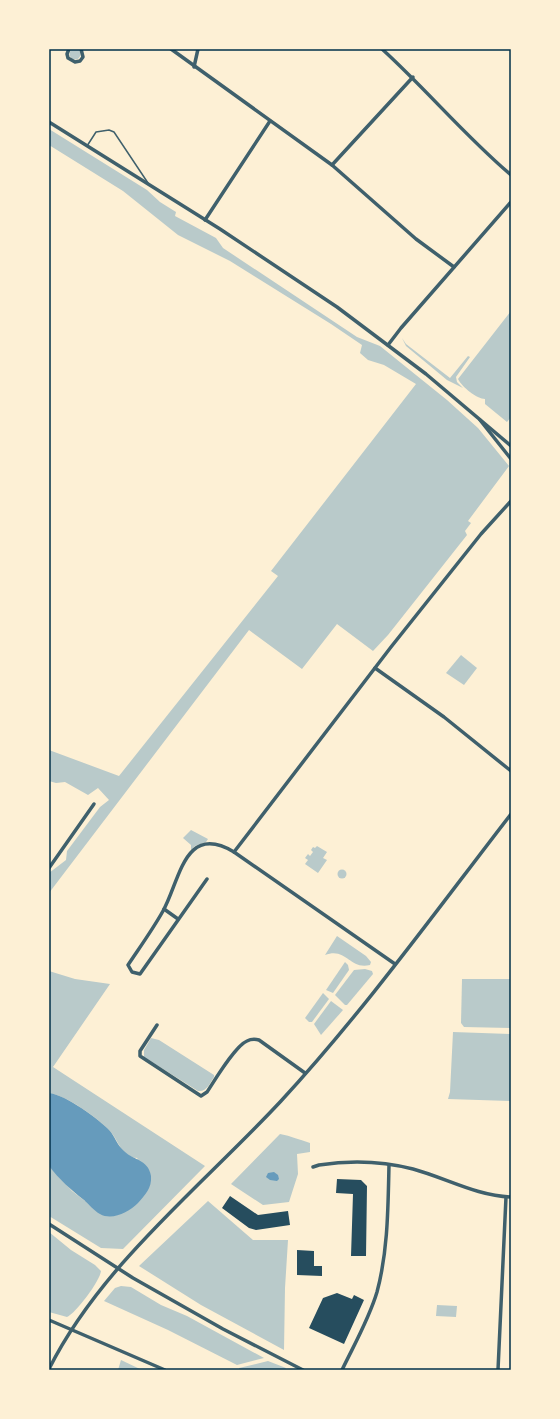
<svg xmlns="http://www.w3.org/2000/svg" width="560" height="1419" font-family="'Alegreya Sans',sans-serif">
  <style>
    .green { fill: #b9caca }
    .water { fill: #669bbc }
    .building { fill: #264d5e }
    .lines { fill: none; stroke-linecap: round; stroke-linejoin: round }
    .service { stroke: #3f606c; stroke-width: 1.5 }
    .minor { stroke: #3f606c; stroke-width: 3.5 }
    .neatline { fill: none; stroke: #003049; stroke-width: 1.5 }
  </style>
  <rect width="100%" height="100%" fill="#fdf0d5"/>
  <g class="green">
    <circle cx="75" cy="54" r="5.5"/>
    <polygon points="49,129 147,190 160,202 176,212 175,216 216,238 223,248 357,337 380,346 447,400 478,428 509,466 468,521 471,523 465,531 467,535 388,635 373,651 337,624 302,669 249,630 49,893 49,873 66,860 67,851 100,807 109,800 98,788 88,795 65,782 56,783 49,781 49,750 119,776 278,576 271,571 416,384 384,365 368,360 360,353 362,345 331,324 230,261 178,235 123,191 49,145"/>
    <path d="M 511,311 L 511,417 L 507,422 L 485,404 L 485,399 C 477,399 462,387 458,379 Z"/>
    <polygon points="402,338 406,344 450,378 468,356 470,357 456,377 457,382 463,388 447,380 406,346"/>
    <polygon points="461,655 477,668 464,685 446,673"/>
    <polygon points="191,830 208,839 206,842 195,846 191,850 191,845 183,838"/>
    <polygon points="317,846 327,852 323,858 327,860 318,873 305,864 308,860 305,858 308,854 310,856 313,852 311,850 313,847 315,848"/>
    <circle cx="342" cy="874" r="4.5"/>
    <path d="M 337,936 L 366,956 L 371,962 L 370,965 C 349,970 347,947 325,955 Z"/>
    <polygon points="345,962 348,965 349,970 333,993 326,990"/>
    <polygon points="365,969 372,971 373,974 347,1005 345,1005 335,995 354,970"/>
    <path d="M 49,971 L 75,979 L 110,984 L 53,1067 L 205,1166 L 123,1249 L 101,1248 L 49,1216 L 49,1166 L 72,1191 L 85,1201 L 138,1158 C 121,1157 119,1141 110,1131 C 98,1118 66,1095 49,1093 Z"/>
    <polygon points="462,979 511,979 511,1028 464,1027 461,1023"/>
    <polygon points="323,993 329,999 312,1022 309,1022 305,1018"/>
    <polygon points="331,1001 343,1010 321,1035 314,1024"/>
    <polygon points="453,1032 511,1034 511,1101 448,1099 450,1092"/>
    <path d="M 151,1038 L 159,1040 L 214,1075 L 214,1077 C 210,1083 207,1092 198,1091 L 144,1057 L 144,1050 Z"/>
    <path d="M 280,1134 C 291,1136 300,1140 310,1143 L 310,1152 L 297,1154 L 298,1174 L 289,1202 L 263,1205 L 231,1184 Z"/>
    <polygon points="208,1201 253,1240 288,1240 285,1288 284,1350 201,1305 139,1266"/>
    <path d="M 49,1232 L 71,1250 L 95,1265 L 101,1271 C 100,1281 76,1313 67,1317 L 49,1312 Z"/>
    <polygon points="121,1286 131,1287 161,1305 187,1316 264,1358 237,1365 168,1330 104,1301 115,1288"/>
    <polygon points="437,1305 457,1306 456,1317 436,1316"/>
    <polygon points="121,1360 142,1370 118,1370"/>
    <polygon points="268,1361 286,1368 285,1370 239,1370 239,1368"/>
  </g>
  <g class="water">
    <path d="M 49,1093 C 66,1095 99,1119 110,1131 C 115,1137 117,1144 122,1149 C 132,1161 148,1158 151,1176 C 152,1188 145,1195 138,1203 C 129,1212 112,1221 100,1214 C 94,1211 89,1204 84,1200 C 71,1190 59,1179 49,1166 Z"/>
    <polygon points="274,1172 278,1175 279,1179 277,1181 270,1180 266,1177 268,1173"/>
  </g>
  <g class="building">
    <polygon points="337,1179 361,1180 367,1186 366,1256 351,1256 353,1194 336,1193"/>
    <polygon points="230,1196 258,1215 288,1211 290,1225 256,1230 249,1228 222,1208"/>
    <polygon points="297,1250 314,1251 314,1266 322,1266 322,1276 297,1275"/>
    <polygon points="337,1293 352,1299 354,1295 364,1300 344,1344 309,1328 323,1298"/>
  </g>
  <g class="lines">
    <polyline class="service" points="87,146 96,132 109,130 114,132 148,183"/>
    <g class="minor">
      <polyline points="69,49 67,54 68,58 75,62 80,61 83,57 81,49"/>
      <polyline points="171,49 332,165 416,239 454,267"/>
      <path d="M 382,49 C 427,90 465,136 511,175"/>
      <polyline points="194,67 198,49"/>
      <polyline points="49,122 220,229 337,307 426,374 511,446"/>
      <polyline points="332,165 413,77"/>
      <polyline points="205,220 270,121"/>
      <polyline points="388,345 401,328 511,202"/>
      <polyline points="480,420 511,459"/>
      <polyline points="375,668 444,717 511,771"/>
      <polyline points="234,852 391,647 481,534 511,501"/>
      <polyline points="49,868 94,804"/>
      <path d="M 207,879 L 140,974 L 132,972 L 128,965 C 140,947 153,929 163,911 C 180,881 184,822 234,852 L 395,964"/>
      <polyline points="164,909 178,919"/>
      <path d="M 157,1025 L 140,1051 L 140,1056 L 201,1096 L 207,1092 C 215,1080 235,1046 247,1041 C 251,1039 255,1039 259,1040 L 305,1073"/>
      <path d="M 313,1167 L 319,1165 C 351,1160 382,1161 413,1169 C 446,1178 477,1196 511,1197"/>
      <polyline points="49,1224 133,1278 223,1329 303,1370"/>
      <polyline points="49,1320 165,1370"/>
      <path d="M 49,1369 C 101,1265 203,1185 281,1101 C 364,1011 436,911 511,814"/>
      <path d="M 342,1370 C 354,1345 369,1319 377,1292 C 388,1251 388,1208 389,1165"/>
      <polyline points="498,1370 506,1197"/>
    </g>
  </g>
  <rect width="560" height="1419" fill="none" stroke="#fdf0d5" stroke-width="100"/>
  <rect x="50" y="50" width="460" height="1319" class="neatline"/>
</svg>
